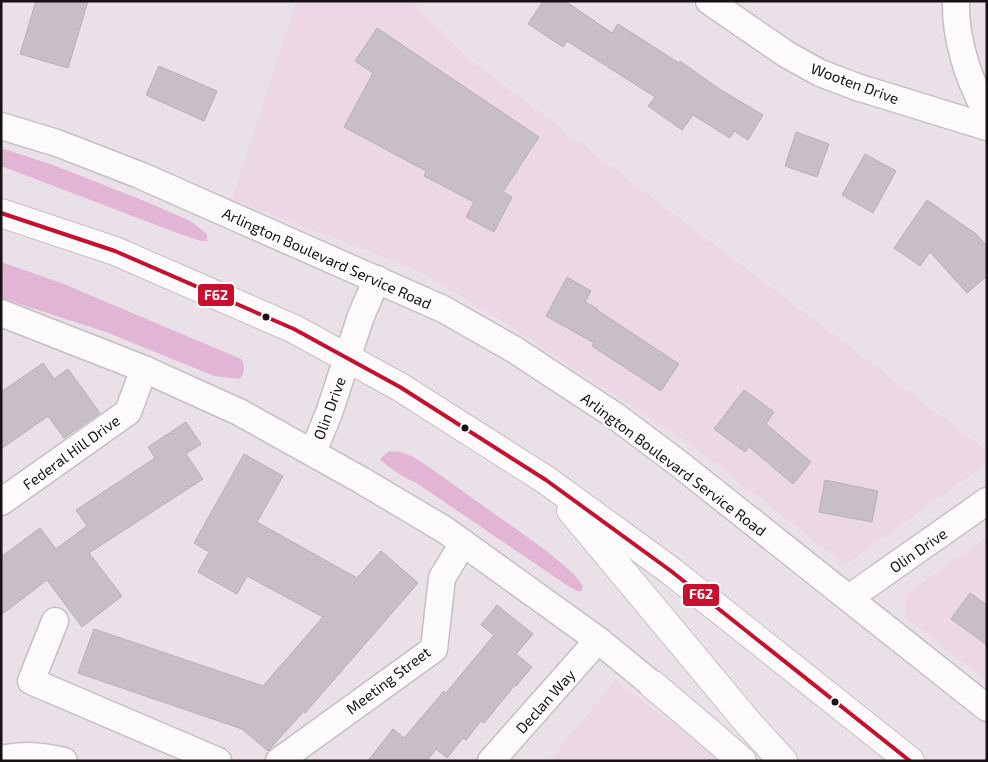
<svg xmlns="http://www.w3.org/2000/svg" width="988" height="762" font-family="'Exo 2',sans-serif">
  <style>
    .built { fill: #ecd8e5 }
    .forest { fill: #e2b5d5 }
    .building { fill: #c7bfc5; stroke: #b7b0b5 }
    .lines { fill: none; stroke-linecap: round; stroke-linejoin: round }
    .minor-casing { stroke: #c7bec4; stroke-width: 29 }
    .tertiary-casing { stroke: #c7bec4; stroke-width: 30 }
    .trunk-casing { stroke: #c7bec4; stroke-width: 30 }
    .minor { stroke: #fcfafb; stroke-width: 26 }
    .tertiary { stroke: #fcfafb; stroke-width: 28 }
    .trunk { stroke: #fcfafb; stroke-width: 28 }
    .bus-1-casing { stroke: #fff; stroke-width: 8 }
    .bus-1 { stroke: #c8102e; stroke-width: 4 }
    .bus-dot { fill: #171115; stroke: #fff; stroke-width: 2 }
    .labels { text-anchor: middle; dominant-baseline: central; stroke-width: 4.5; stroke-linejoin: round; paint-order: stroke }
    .street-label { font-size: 15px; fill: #171115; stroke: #fff }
    .line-badge { stroke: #fff; stroke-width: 2 }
    .badge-label { font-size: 14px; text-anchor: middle; font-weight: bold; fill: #fff }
  </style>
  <rect width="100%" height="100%" fill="#eae0e7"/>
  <g class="built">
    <polygon points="296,1 411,1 473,62 987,451 987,463 845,565 697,449 508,325 418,271 367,250 232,200"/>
    <polygon points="987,537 987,682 905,616 905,595"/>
    <polygon points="617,679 620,683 663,717 671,721 720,761 549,761"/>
  </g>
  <g class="forest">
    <polygon points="1,148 53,165 142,200 190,221 207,234 207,241 201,241 180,234 1,166"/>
    <path d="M 1,262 L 64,284 L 241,359 C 245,367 246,372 239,379 L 214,376 L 106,332 L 1,298 Z"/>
    <path d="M 389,451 L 400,452 L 414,457 C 441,475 466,494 492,512 C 510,525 578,570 583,587 L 581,591 L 577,591 L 568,586 L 418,484 C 404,477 391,470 380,459 Z"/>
  </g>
  <g class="building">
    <polygon points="36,1 88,1 68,68 20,54"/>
    <polygon points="543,1 565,1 612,33 618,24 679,63 680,61 721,90 763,115 748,140 734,131 730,138 693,115 682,130 648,106 655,97 567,41 563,47 528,24"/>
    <polygon points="377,28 539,137 503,192 512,197 494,232 466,217 474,202 424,176 426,171 344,127 373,73 355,61"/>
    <polygon points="159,66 217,91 204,121 146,95"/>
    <polygon points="796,132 829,144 817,177 785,166"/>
    <polygon points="865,154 896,171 873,213 842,195"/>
    <polygon points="927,200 976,234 987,246 987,276 967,293 930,252 920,266 894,248"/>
    <polygon points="567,277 591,291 585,302 598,309 597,310 679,364 661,391 592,346 594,343 546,316"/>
    <polygon points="43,363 54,379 68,369 100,413 64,438 48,416 1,449 1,392"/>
    <polygon points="744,390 774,412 766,424 811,462 793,484 749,447 745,452 714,429"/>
    <polygon points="186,422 201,444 186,454 203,479 89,553 122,596 82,627 47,580 1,615 1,557 40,528 56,549 87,526 76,510 155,458 148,447"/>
    <polygon points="244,454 283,476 257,522 357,578 381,551 418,583 305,713 304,711 268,751 242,729 78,673 94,629 263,686 323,617 247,576 237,594 198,572 209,552 194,543"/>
    <polygon points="825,480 878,491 872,522 819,512"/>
    <polygon points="970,593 987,605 987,645 951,619"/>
    <polygon points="497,605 533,634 516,654 532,667 516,686 515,685 484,723 481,721 466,740 463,738 447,758 436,749 427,761 368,761 393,729 404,738 444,691 446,693 494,635 481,625"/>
  </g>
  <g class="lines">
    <defs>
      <g id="minor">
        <polyline points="709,1 786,54 820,73 857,87 987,127"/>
        <path d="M 956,1 C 955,40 969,80 987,114"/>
        <polyline points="1,126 57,143 142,176 187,196 443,309 515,350 614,415 678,463 987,708"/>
        <polyline points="1,313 144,369 239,412 361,480 445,530 598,640 653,685"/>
        <polyline points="313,452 329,413 361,316 377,279"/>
        <polyline points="1,502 128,412 144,369"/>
        <polyline points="849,598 987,501"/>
        <polyline points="55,621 31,681 218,761"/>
        <path d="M 1,759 C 25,754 41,756 64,761"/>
        <polyline points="279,761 434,649 442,578 463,543"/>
        <polyline points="491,761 598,640"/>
      </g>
      <polyline id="tertiary" points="653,685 692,718 742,761"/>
      <g id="trunk">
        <polyline points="1,213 115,251 294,329 400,387 546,480 671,571 910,761"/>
        <polyline points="571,510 750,725 783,761"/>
      </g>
    </defs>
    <use href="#minor" class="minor-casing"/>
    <use href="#tertiary" class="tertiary-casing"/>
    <use href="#trunk" class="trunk-casing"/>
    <use href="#minor" class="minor"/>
    <use href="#tertiary" class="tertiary"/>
    <use href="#trunk" class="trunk"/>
    <defs>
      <polyline id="bus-1" points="1,213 115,251 294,329 400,387 546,480 671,571 910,761"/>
    </defs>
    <use href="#bus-1" class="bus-1-casing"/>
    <use href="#bus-1" class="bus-1"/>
  </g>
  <g class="bus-dot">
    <circle cx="266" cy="317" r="4.5"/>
    <circle cx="465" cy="428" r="4.5"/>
    <circle cx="835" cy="702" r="4.5"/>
  </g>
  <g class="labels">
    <g class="street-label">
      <text transform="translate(855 83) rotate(20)">Wooten Drive</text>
      <text transform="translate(327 258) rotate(24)">Arlington Boulevard Service Road</text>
      <text transform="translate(329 408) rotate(-70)">Olin Drive</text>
      <text transform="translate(71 452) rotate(-36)">Federal Hill Drive</text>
      <text transform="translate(674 464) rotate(37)">Arlington Boulevard Service Road</text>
      <text transform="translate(918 550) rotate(-35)">Olin Drive</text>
      <text transform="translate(388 680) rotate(-37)">Meeting Street</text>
      <text transform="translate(545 701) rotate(-48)">Declan Way</text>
    </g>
  </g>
  <g class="line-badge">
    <rect x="197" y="283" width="38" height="24" rx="5" fill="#c8102e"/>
    <rect x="682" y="583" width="38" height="24" rx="5" fill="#c8102e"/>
  </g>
  <g class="badge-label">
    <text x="216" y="300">F62</text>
    <text x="701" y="599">F62</text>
  </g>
  <rect width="988" height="762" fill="none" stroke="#171115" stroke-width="5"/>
</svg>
